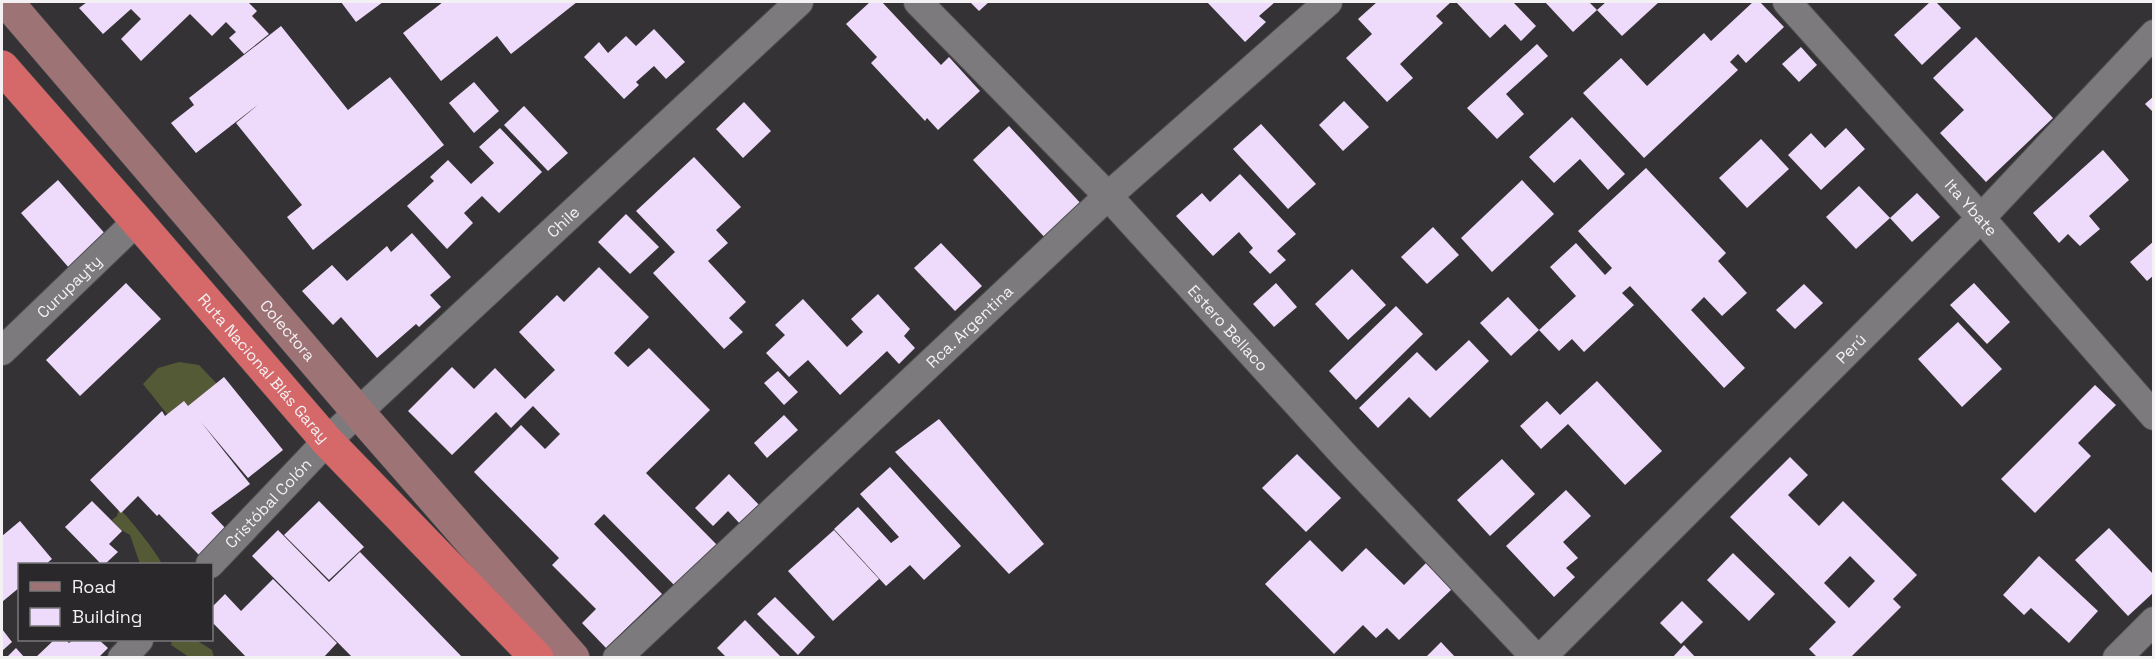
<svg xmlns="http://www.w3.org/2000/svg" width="2155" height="659" font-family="'Space Grotesk',sans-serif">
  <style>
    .green { fill: #555a36 }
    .building { fill: #eedafb; fill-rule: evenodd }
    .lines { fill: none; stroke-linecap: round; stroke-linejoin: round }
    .minor-casing { stroke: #4f4e50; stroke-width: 30 }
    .secondary-casing { stroke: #4f4e50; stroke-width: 34 }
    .trunk-casing { stroke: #4f4e50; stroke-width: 34 }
    .minor { stroke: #7c7a7d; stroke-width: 28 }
    .secondary { stroke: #9d7376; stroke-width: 33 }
    .trunk { stroke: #d56869; stroke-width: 33 }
    .labels { text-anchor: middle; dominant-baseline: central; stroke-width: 6; stroke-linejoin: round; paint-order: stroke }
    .street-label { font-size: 16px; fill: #f3f1f3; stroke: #2a282b }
  </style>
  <rect width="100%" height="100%" fill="#343235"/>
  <g class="green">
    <polygon points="179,362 199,365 217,384 196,419 170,427 167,414 143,384 158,368"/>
    <path d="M 119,509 C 129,517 157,553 162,564 L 140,564 L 130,535 L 120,529 L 112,520 L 117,516 Z"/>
    <polygon points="172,640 196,640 212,650 214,657 189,657 171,645"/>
  </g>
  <g class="building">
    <polygon points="87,2 248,2 257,11 252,16 269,34 244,54 229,38 236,32 226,22 212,36 190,14 141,61 121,39 141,19 131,9 103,34 79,8"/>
    <polygon points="341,2 383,2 356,22"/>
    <polygon points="443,2 577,2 511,54 497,36 441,81 403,33"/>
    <polygon points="870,2 882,2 941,65 949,57 980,91 938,130 927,118 925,121 871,63 877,57 846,24"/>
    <polygon points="970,2 989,2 979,11"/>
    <polygon points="1207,2 1275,2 1259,16 1266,22 1245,42"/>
    <polygon points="1377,2 1451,2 1436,16 1443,23 1400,64 1413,78 1387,102 1346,58 1372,34 1358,19"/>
    <polygon points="1456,2 1513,2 1536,26 1521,41 1505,24 1490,38"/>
    <polygon points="1545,2 1589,2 1597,10 1573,32"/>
    <polygon points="1606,2 1659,2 1622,36 1597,10"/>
    <polygon points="1753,2 1760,2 1784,27 1746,63 1738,54 1730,62 1738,70 1644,158 1583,93 1621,58 1647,86 1704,33 1711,41"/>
    <polygon points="1930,2 1936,2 1961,28 1922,65 1894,35"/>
    <polygon points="281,26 348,110 390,77 444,145 313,250 287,217 302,205 236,123 259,104 196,153 171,123 194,105 189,98"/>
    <polygon points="654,29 685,62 666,79 654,66 636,82 639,85 624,99 584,57 599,42 608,53 626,36 636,46"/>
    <polygon points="1976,37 2053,118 1986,182 1940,133 1964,110 1933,78"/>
    <polygon points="1537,44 1548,56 1506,94 1524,114 1497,139 1467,108"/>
    <polygon points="1801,47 1817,65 1799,82 1782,64"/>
    <polygon points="474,82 499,111 474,133 449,103"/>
    <polygon points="2154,96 2154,113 2145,104"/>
    <polygon points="1344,101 1369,127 1343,151 1319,125"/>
    <polygon points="744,102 771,131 743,158 716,129"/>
    <polygon points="524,106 568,153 548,171 504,125"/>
    <polygon points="1572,117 1625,174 1608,190 1580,159 1554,183 1529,157"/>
    <polygon points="1261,124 1316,184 1288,209 1233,149"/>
    <polygon points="1009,126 1084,207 1048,241 973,160"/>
    <polygon points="500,128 542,172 499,213 482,196 464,213 473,223 447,249 407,206 434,181 430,177 448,160 471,184 494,163 479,147"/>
    <polygon points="1846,128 1865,149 1821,190 1788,155 1811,133 1825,148"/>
    <polygon points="1761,139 1789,169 1747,208 1719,178"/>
    <polygon points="2103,150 2129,180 2089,216 2100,229 2080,246 2068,234 2059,243 2033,213"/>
    <polygon points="694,157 741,207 716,230 728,243 708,261 746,302 729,318 743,332 724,349 653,273 675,252 636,211"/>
    <polygon points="1646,168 1726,253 1718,261 1747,293 1722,316 1704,297 1691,310 1745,368 1724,388 1630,286 1622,293 1634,305 1584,352 1572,339 1559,351 1539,330 1576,296 1550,267 1576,243 1605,275 1612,268 1578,231"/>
    <polygon points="1240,174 1296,234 1277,251 1286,260 1270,274 1249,252 1253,248 1239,232 1213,256 1176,216 1202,193 1210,202"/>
    <polygon points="58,180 107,236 70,269 21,213"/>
    <polygon points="1522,180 1554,214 1492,272 1461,238"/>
    <polygon points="1859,186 1890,218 1856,249 1826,217"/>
    <polygon points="1917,193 1940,217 1912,242 1890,218"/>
    <polygon points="626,214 659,247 630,274 598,242"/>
    <polygon points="1433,227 1459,255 1427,284 1401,257"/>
    <polygon points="412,233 451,277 430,295 441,307 419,327 416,324 377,358 341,317 333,325 302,291 332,265 347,281 387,246 391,252"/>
    <polygon points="2154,241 2154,275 2147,281 2130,262"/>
    <polygon points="941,243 982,286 955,311 914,268"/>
    <polygon points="599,267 649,317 614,353 628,367 649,348 710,410 646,473 721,549 679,590 604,514 594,524 662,594 606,648 582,623 596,609 552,565 559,558 474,472 521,425 545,449 560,434 533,406 511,428 496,412 452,455 408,411 452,367 474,389 495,368 525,399 555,370 519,332 557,295 564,302"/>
    <polygon points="1352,269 1386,305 1348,340 1315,304"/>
    <polygon points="126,283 161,319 80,396 46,360"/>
    <polygon points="1276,283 1297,307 1274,327 1253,304"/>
    <polygon points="1974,283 2010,322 1987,344 1950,305"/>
    <polygon points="1804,284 1823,303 1795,329 1776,310"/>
    <polygon points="878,294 910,329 904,336 915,348 899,364 887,351 840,395 808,360 789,377 766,353 785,335 775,325 803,299 847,347 863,332 851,319"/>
    <polygon points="1508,297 1539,330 1511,356 1480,323"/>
    <polygon points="1396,306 1423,334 1356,400 1329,371"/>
    <polygon points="1958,322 2002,369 1962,407 1918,359"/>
    <polygon points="1469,340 1489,361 1430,418 1409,397 1378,428 1359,408 1417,352 1436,371"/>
    <polygon points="778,371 798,392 784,405 764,383"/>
    <polygon points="224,377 283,450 248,478 201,422 250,484 211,513 228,531 201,557 159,514 157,516 138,496 121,513 90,480 162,411 165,416 184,401 188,406"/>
    <polygon points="1597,381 1662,451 1625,485 1568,424 1541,449 1520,426 1547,401 1560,415"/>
    <polygon points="2095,385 2116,405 2078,443 2091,456 2035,513 2001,479"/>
    <polygon points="784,415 798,430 767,458 754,443"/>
    <polygon points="939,419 1044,544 1009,574 895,452"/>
    <polygon points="1297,454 1341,498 1306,532 1262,488"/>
    <path d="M 1790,457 L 1808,475 L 1788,495 L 1819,526 L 1843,501 L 1917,575 L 1893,599 L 1901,607 L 1850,658 L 1818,658 L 1809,649 L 1836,622 L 1730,517 ZM 1850,556 L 1875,581 L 1849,608 L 1824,583 Z"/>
    <polygon points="1502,459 1535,494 1490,536 1457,500"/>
    <polygon points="890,467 961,546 924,580 910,565 886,586 834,529 858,507 891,543 899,537 860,494"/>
    <polygon points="729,474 762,508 742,526 728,511 713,526 695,508"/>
    <polygon points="1566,490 1591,516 1563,542 1578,558 1566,568 1575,577 1554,597 1506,546"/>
    <polygon points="92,501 122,531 109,544 118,552 105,564 101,564 65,527"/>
    <polygon points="319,501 364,547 329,580 284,535"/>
    <polygon points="20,521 52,559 46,564 20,564 20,587 2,602 2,536"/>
    <polygon points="2109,528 2154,575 2154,592 2128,616 2075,560"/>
    <polygon points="278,530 329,582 360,552 463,658 353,658 252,556"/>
    <polygon points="834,530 879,579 833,621 788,571"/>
    <polygon points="1310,540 1342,572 1366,548 1404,585 1426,563 1452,589 1399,640 1387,628 1376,638 1363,625 1334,654 1265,584"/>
    <polygon points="1733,553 1775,594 1749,621 1707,580"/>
    <polygon points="2039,556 2098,611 2069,643 2031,608 2024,615 2003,595"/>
    <polygon points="273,579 337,643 323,658 247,658 212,622 212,607 225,594 241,611"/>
    <polygon points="775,597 815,637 798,655 757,614"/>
    <polygon points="1682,601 1703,622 1681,644 1660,623"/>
    <polygon points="745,620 780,656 778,658 727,658 717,648"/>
    <polygon points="2,629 12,642 2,651"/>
    <polygon points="54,640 66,640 69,643 73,640 99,640 108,648 98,658 35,658"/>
    <polygon points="1441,642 1456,658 1425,658"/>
    <polygon points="1684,645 1696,658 1672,658"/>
    <polygon points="16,648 25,658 6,658"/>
  </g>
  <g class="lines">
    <defs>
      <g id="minor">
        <path id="s1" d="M 918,2 L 1108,196 L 1345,456 L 1536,658"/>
        <path id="s2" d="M 1787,2 L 1981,218 L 2154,416"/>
        <path id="s3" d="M 2,351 L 137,221"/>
        <path id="s4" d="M 210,564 L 327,441 L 799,2"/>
        <polyline points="122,658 139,640"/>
        <path id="s5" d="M 617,658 L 1108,196 L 1328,2"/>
        <path id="s6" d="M 1541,658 L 1981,218 L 2154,34"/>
        <polyline points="2117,658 2154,621"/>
      </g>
      <g id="secondary">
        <path id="s7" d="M 7,2 L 358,412 L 573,658"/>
      </g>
      <g id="trunk">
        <path id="s8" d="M 2,67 L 137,221 L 327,441 L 537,658"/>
      </g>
    </defs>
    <use href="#minor" class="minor-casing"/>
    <use href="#secondary" class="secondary-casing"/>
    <use href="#trunk" class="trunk-casing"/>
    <use href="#minor" class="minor"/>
    <use href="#secondary" class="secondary"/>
    <use href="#trunk" class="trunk"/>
  </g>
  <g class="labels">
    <g class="street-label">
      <text stroke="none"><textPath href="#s2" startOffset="276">Ita Ybate</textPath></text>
      <text stroke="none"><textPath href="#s4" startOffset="492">Chile</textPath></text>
      <text stroke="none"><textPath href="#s3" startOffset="93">Curupayty</textPath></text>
      <text stroke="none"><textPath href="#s5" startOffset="484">Rca. Argentina</textPath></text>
      <text stroke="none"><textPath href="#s1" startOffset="450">Estero Bellaco</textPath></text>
      <text stroke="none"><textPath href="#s7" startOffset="432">Colectora</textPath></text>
      <text stroke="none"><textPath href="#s6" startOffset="438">Perú</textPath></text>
      <text stroke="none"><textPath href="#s8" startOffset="399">Ruta Nacional Blás Garay</textPath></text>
      <text stroke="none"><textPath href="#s4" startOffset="84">Cristóbal Colón</textPath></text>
    </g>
  </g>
  <rect width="2155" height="659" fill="none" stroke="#f3f1f3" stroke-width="6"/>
  <rect x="18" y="563" width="195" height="78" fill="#2a282b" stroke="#7a787b" stroke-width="1.5"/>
  <rect x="30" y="582" width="30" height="9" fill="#9d7376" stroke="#7a787b" stroke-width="1.5"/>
  <text x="72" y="593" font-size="18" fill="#f3f1f3">Road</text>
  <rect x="30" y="608" width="30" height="18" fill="#eedafb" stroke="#7a787b" stroke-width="1.5"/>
  <text x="72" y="623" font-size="18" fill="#f3f1f3">Building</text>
</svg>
